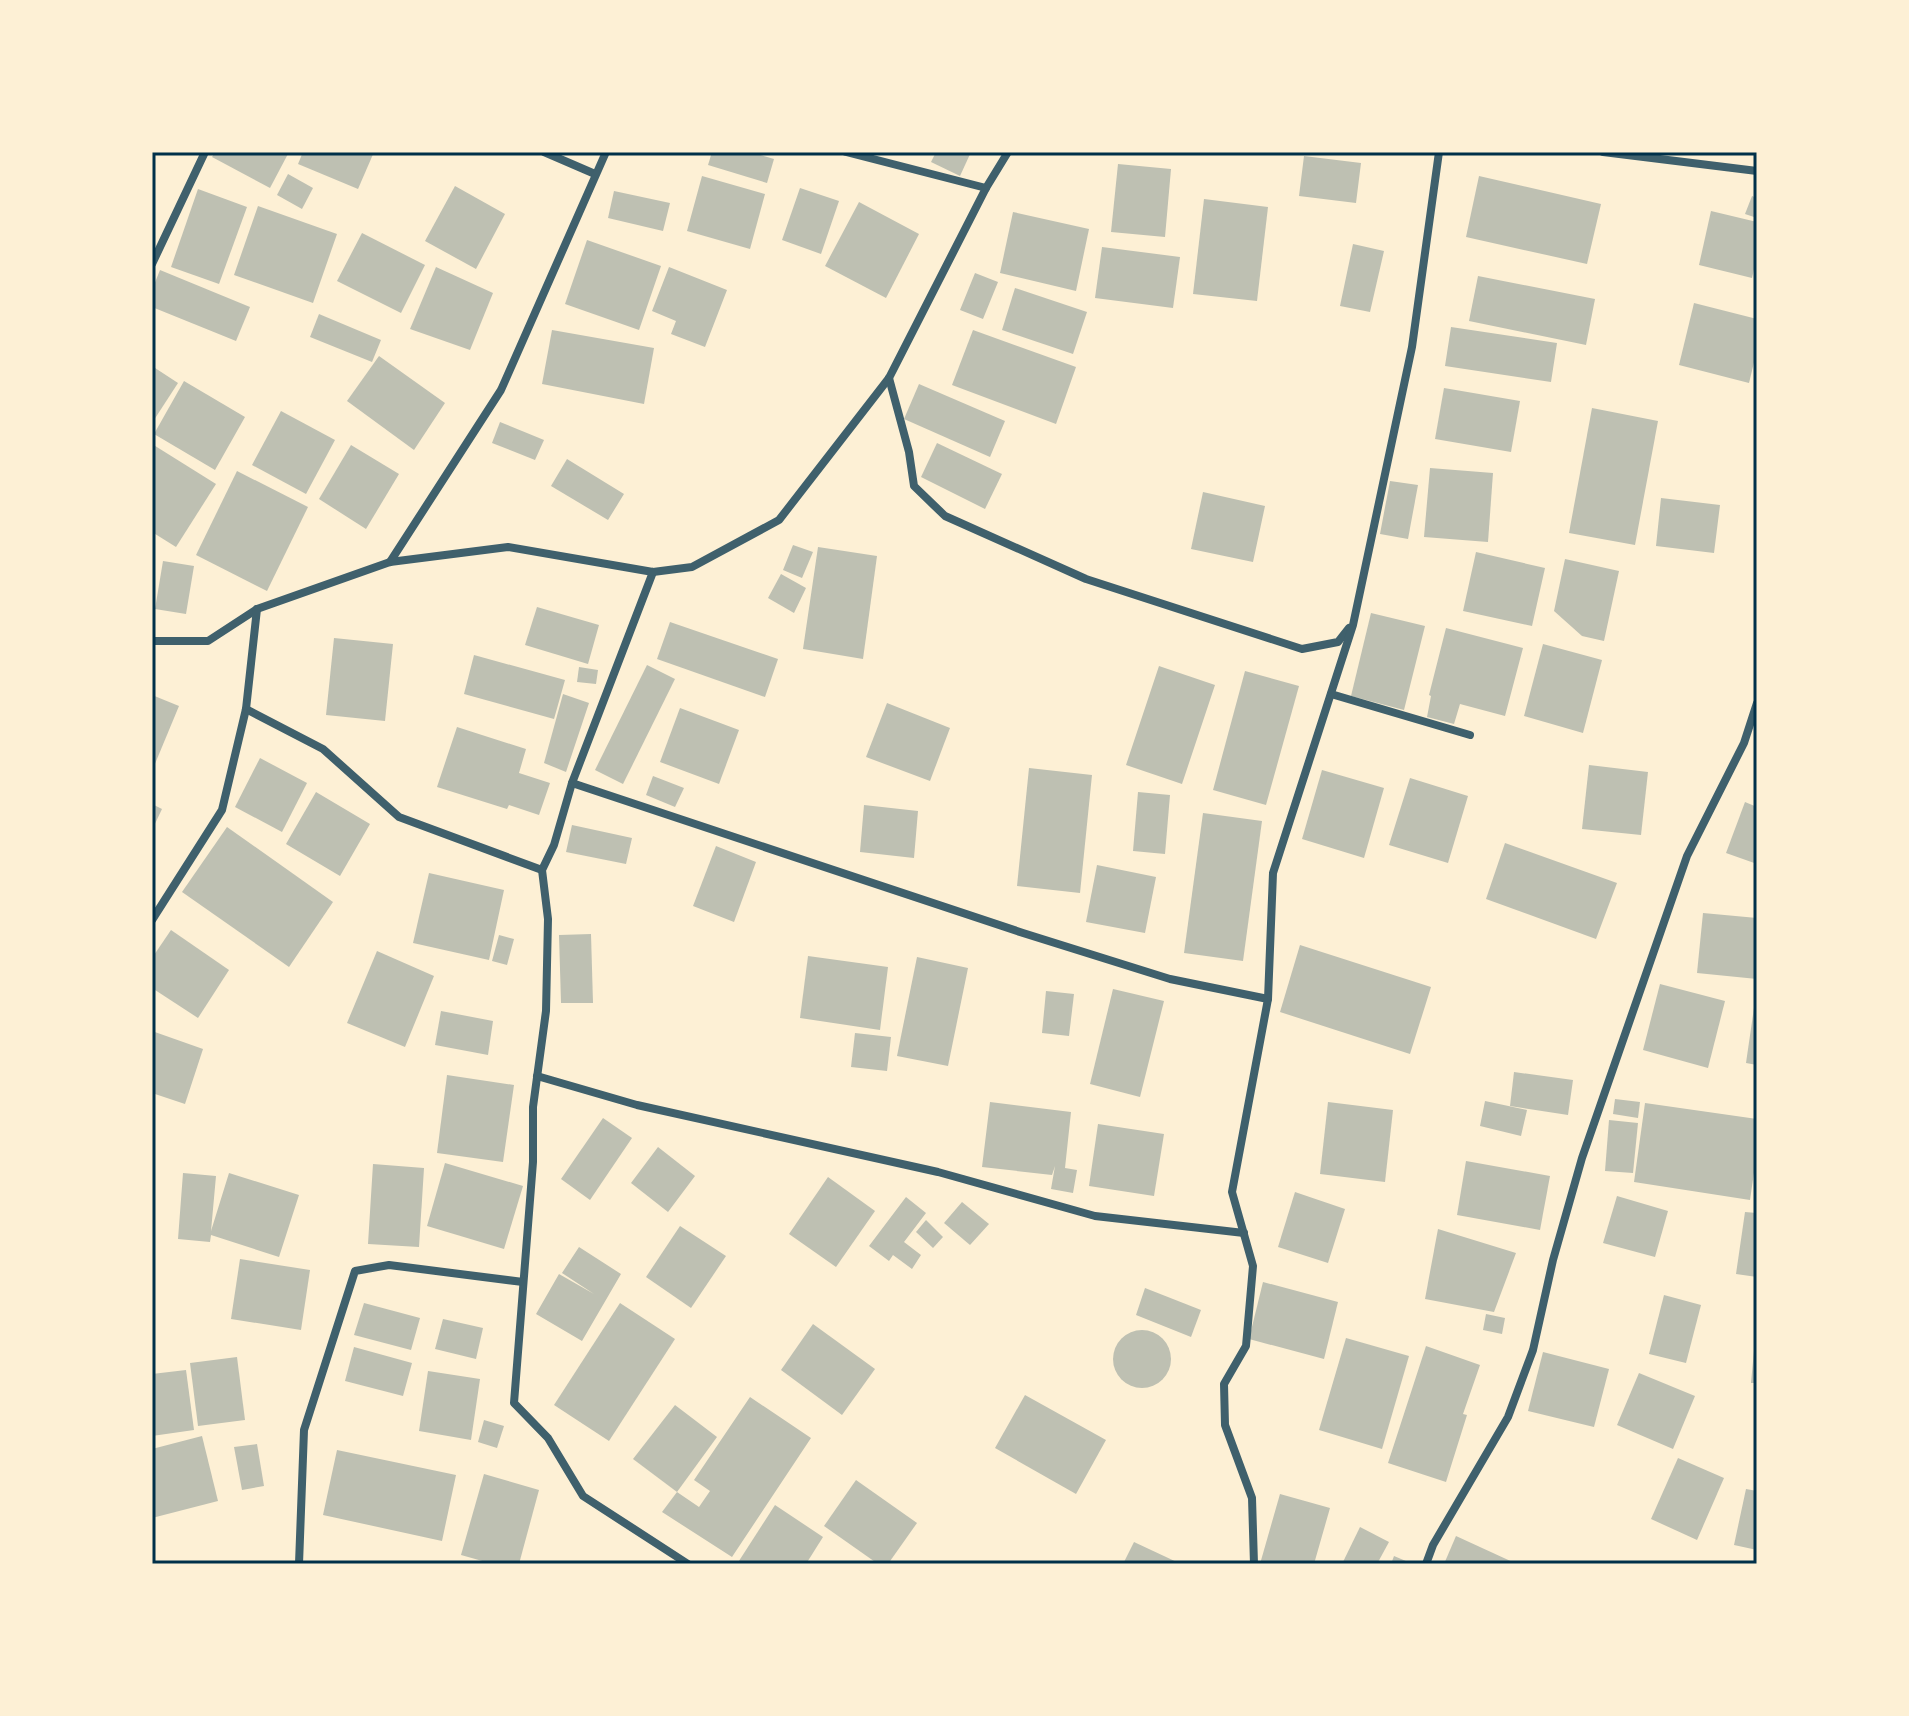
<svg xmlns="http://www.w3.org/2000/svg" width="1909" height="1716" font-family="Ubuntu,sans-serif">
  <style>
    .building { fill: #bec0b2 }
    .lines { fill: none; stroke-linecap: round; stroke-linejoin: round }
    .minor { stroke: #3f606c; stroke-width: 8 }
    .neatline { fill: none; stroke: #003049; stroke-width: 3 }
  </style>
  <rect width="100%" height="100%" fill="#fdf0d5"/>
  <g class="building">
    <polygon points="215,152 289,152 270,188 212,157"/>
    <polygon points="303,152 374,152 358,189 298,164"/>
    <polygon points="712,152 750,152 774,159 767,183 708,165"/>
    <polygon points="936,152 971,152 960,176 931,162"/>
    <polygon points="1304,156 1361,163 1356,203 1299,196"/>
    <polygon points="1118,164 1171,169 1165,237 1111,232"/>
    <polygon points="288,174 313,188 302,209 277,195"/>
    <polygon points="702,176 765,194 750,249 687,231"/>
    <polygon points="1479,176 1601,204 1587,264 1466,237"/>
    <polygon points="455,186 505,214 476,269 425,241"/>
    <polygon points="800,188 839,201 821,254 782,240"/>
    <polygon points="198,189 247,207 219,284 171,267"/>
    <polygon points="614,191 670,203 663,231 608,218"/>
    <polygon points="1752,196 1757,198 1757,218 1745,214"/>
    <polygon points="1204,199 1268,207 1257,301 1193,294"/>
    <polygon points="859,202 919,234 886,298 825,266"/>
    <polygon points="258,206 337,234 313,303 234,275"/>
    <polygon points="1711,211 1757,222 1757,256 1752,278 1699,265"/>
    <polygon points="1013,212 1089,229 1076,291 1000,273"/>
    <polygon points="362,233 425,265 401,313 337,281"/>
    <polygon points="587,240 661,266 639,330 565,304"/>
    <polygon points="1353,244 1384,251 1370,312 1340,306"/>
    <polygon points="1102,247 1180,257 1173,308 1095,298"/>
    <polygon points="436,267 493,293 470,350 410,329"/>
    <polygon points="669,267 727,290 705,347 671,334 676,321 652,311"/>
    <polygon points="160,270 250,307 236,341 152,307 152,290"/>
    <polygon points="975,273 998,282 983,319 960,310"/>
    <polygon points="1478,276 1595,299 1586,345 1469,321"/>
    <polygon points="1015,288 1087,312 1073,354 1002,330"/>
    <polygon points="1694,303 1757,319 1757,350 1749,383 1679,365"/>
    <polygon points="319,314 381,340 372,362 310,337"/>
    <polygon points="1451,327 1557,343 1551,382 1445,366"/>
    <polygon points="552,330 654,348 644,404 542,384"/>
    <polygon points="973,330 1076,367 1056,424 952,385"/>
    <polygon points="379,356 445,403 414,450 347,401"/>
    <polygon points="152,366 178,383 152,423"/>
    <polygon points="184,381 245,417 215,470 154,434"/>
    <polygon points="919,384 1005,421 990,457 904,419"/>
    <polygon points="1444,388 1520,401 1511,452 1435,439"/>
    <polygon points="1592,408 1658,421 1635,545 1569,533"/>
    <polygon points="281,411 335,440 306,494 252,465"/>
    <polygon points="500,422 544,440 535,460 492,443"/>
    <polygon points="937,443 1002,474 985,509 921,477"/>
    <polygon points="152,444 216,484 176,547 152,532"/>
    <polygon points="351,445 399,474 366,529 319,499"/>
    <polygon points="567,459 624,494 608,520 551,486"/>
    <polygon points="1430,468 1493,473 1488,542 1424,537"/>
    <polygon points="237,471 308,507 267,591 196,555"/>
    <polygon points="1390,481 1418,485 1408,539 1380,534"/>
    <polygon points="1203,492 1265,506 1253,562 1191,549"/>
    <polygon points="1661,498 1720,505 1714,553 1656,546"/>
    <polygon points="793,545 813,552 802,578 783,570"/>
    <polygon points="818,547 877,556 863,659 803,649"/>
    <polygon points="1476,552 1545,568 1532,626 1463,611"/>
    <polygon points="1565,559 1619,571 1604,641 1582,636 1554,611"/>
    <polygon points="163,561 194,566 186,614 155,609"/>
    <polygon points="781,574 806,588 794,613 768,598"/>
    <polygon points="537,607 599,625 588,664 525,645"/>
    <polygon points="1371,613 1425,626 1404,710 1351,696"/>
    <polygon points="670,622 778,659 765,697 657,659"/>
    <polygon points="1446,628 1523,648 1505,716 1460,704 1454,724 1427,717 1431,696 1429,695"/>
    <polygon points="334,638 393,644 385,721 326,715"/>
    <polygon points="1543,644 1602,660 1583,733 1524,716"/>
    <polygon points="474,655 565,680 554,719 464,694"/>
    <polygon points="647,665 675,679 623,784 595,770"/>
    <polygon points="1159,666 1215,685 1182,784 1126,765"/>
    <polygon points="579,667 598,670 596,684 577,682"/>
    <polygon points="1245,671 1299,686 1266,805 1213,790"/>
    <polygon points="563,694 589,703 566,772 544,763"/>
    <polygon points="152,695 179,706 152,771"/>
    <polygon points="887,703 950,728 930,781 866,757"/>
    <polygon points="680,708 739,730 719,784 660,762"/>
    <polygon points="457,727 526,749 519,773 550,783 539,815 509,805 507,809 437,787"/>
    <polygon points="260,758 307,783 282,832 235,807"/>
    <polygon points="1589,765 1648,772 1641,835 1582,829"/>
    <polygon points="1029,768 1092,775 1080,893 1017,886"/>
    <polygon points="1322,770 1384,788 1364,858 1302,839"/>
    <polygon points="653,776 684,788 675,807 646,795"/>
    <polygon points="1410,778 1468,796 1448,863 1389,845"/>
    <polygon points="316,792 370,824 340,876 286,844"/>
    <polygon points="1138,792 1170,795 1165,854 1133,851"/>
    <polygon points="1745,802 1757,807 1757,864 1726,853"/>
    <polygon points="152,804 162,809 152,830"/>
    <polygon points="864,805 918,811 914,858 860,852"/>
    <polygon points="1203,813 1262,821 1243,961 1184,953"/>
    <polygon points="572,825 632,838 626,864 566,852"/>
    <polygon points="227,827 333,902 289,967 182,892"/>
    <polygon points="1505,843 1617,883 1596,939 1486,899"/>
    <polygon points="716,846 756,862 734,922 693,906"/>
    <polygon points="1097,865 1156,877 1145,933 1086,922"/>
    <polygon points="429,873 504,890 489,960 413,943"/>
    <polygon points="1703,913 1757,918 1757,979 1697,973"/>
    <polygon points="171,930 229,970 198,1018 152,988 152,958"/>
    <polygon points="591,934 593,1003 561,1003 559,935"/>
    <polygon points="499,935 514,939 507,965 492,961"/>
    <polygon points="1300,945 1431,987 1410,1054 1280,1012"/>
    <polygon points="377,951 434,976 405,1047 347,1023"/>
    <polygon points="808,956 888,967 880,1030 800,1018"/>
    <polygon points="917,957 968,968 948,1066 897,1056"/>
    <polygon points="1660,984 1725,1001 1708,1068 1643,1050"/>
    <polygon points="1113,989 1164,1001 1140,1097 1090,1084"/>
    <polygon points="1046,991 1074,994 1069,1036 1042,1033"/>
    <polygon points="1755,1001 1757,1002 1757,1065 1746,1063"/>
    <polygon points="441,1011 493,1021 488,1055 435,1045"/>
    <polygon points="152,1031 203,1049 185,1104 152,1093"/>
    <polygon points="855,1033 891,1037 887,1071 851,1067"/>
    <polygon points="1514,1072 1573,1080 1568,1115 1510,1106"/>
    <polygon points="447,1075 514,1085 503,1162 437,1153"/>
    <polygon points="1615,1099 1640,1102 1638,1118 1613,1114"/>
    <polygon points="1485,1101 1527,1110 1521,1136 1480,1126"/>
    <polygon points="990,1102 1071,1112 1065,1168 1077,1170 1073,1193 1051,1189 1055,1166 1052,1175 982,1167"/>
    <polygon points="1328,1102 1393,1110 1385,1182 1320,1174"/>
    <polygon points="1645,1103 1757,1119 1757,1152 1750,1200 1634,1182"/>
    <polygon points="603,1118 632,1138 590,1200 561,1179"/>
    <polygon points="1609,1120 1638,1123 1633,1173 1605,1171"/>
    <polygon points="1098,1124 1164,1134 1154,1196 1089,1186"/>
    <polygon points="658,1147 695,1176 668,1212 631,1183"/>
    <polygon points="1466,1161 1550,1176 1540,1230 1457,1215"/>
    <polygon points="445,1163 523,1186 504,1249 427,1226"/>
    <polygon points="373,1164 424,1168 419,1247 368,1244"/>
    <polygon points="183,1173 216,1176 211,1231 229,1173 299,1195 279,1257 211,1235 210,1242 178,1239"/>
    <polygon points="828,1177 875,1211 836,1267 789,1234"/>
    <polygon points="1295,1192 1345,1209 1328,1263 1278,1247"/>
    <polygon points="1617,1196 1668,1211 1655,1257 1603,1243"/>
    <polygon points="906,1197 926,1213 904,1242 921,1255 912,1269 893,1255 889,1261 869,1246"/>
    <polygon points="962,1202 989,1224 970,1245 944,1223"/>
    <polygon points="1745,1212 1757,1213 1757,1277 1736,1274"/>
    <polygon points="926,1220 943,1237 933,1248 916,1232"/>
    <polygon points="680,1226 726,1256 691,1308 646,1277"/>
    <polygon points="1438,1229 1516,1253 1494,1312 1425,1299"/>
    <polygon points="579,1247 621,1274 582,1341 536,1314 559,1274 594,1294 562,1273"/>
    <polygon points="240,1259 310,1270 301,1330 231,1319"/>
    <polygon points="1263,1282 1338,1302 1324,1359 1249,1339"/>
    <polygon points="1145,1288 1201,1310 1191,1337 1136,1315"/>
    <polygon points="1664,1295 1701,1305 1686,1363 1649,1354"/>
    <polygon points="364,1303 420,1318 411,1350 354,1335"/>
    <polygon points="620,1303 675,1339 609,1441 554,1405"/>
    <polygon points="1486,1314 1505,1318 1502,1334 1483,1330"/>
    <polygon points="443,1319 483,1328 476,1359 435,1349"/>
    <polygon points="813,1324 875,1369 842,1415 781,1370"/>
    <circle cx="1142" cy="1359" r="29"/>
    <polygon points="1346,1338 1409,1356 1382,1449 1319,1430"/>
    <polygon points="1755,1340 1757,1340 1757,1383 1751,1383"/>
    <polygon points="1426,1346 1480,1365 1463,1414 1467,1415 1446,1482 1388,1463"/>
    <polygon points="354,1347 412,1363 403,1396 345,1381"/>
    <polygon points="1543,1352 1609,1369 1594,1427 1528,1411"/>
    <polygon points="237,1357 245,1420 198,1426 190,1363"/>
    <polygon points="186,1370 194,1430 152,1436 152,1374"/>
    <polygon points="428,1371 480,1379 471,1440 419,1431"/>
    <polygon points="1639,1373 1695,1396 1673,1449 1617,1425"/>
    <polygon points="1025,1395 1106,1440 1076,1494 995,1448"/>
    <polygon points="750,1397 811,1438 732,1557 662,1512 677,1492 699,1507 710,1491 694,1480"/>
    <polygon points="675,1405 717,1437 677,1492 633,1459"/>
    <polygon points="484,1420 504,1426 497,1448 478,1442"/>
    <polygon points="202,1436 218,1501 152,1518 152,1449"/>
    <polygon points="257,1444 264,1486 242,1490 234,1447"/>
    <polygon points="337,1450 456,1475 442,1541 323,1515"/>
    <polygon points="1678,1458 1724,1478 1697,1540 1651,1519"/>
    <polygon points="484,1474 539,1490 519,1564 493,1564 461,1555"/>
    <polygon points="856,1480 917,1523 888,1564 878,1564 824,1526"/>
    <polygon points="1746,1489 1757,1491 1757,1550 1734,1545"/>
    <polygon points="1280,1494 1330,1508 1314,1564 1260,1564"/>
    <polygon points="775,1505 823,1537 806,1564 737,1564"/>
    <polygon points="1360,1527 1389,1542 1377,1564 1342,1564"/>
    <polygon points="1456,1536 1517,1564 1444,1564"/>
    <polygon points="1134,1542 1181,1564 1123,1564"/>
    <polygon points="1394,1556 1413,1564 1391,1564"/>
  </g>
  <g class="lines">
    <g class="minor">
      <polyline points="544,152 595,174"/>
      <polyline points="846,152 986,188"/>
      <polyline points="1603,152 1757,171"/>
      <polyline points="152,264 205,152"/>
      <polyline points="889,378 909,452 914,486 945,516 1086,579 1302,649 1338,642 1349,628"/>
      <polyline points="390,562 501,390 606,152"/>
      <polyline points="653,572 572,783 554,845 542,870 548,919 546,1011 533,1107 533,1162 514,1403 548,1438 583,1496 688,1564"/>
      <polyline points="152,641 208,641 257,609 390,562 508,547 653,572 692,567 779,520 889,378 986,188 1008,152"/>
      <polyline points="1331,694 1470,735"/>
      <polyline points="246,709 323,749 399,817 542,870"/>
      <polyline points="572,783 1023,933 1170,979 1268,999"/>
      <polyline points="152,920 222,810 246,709 257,609"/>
      <polyline points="537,1076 637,1105 938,1172 1095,1216 1244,1233"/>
      <polyline points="299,1564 304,1430 355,1271 389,1265 523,1282"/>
      <polyline points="1254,1564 1252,1498 1225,1425 1224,1384 1246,1346 1253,1266 1232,1192 1268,999 1273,873 1353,625 1412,347 1439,152"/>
      <polyline points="1426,1564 1433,1545 1508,1417 1533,1350 1553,1260 1582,1158 1687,856 1744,743 1757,703"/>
    </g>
  </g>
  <rect width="1909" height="1716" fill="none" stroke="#fdf0d5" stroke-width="308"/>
  <rect x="154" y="154" width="1601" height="1408" class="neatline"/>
</svg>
